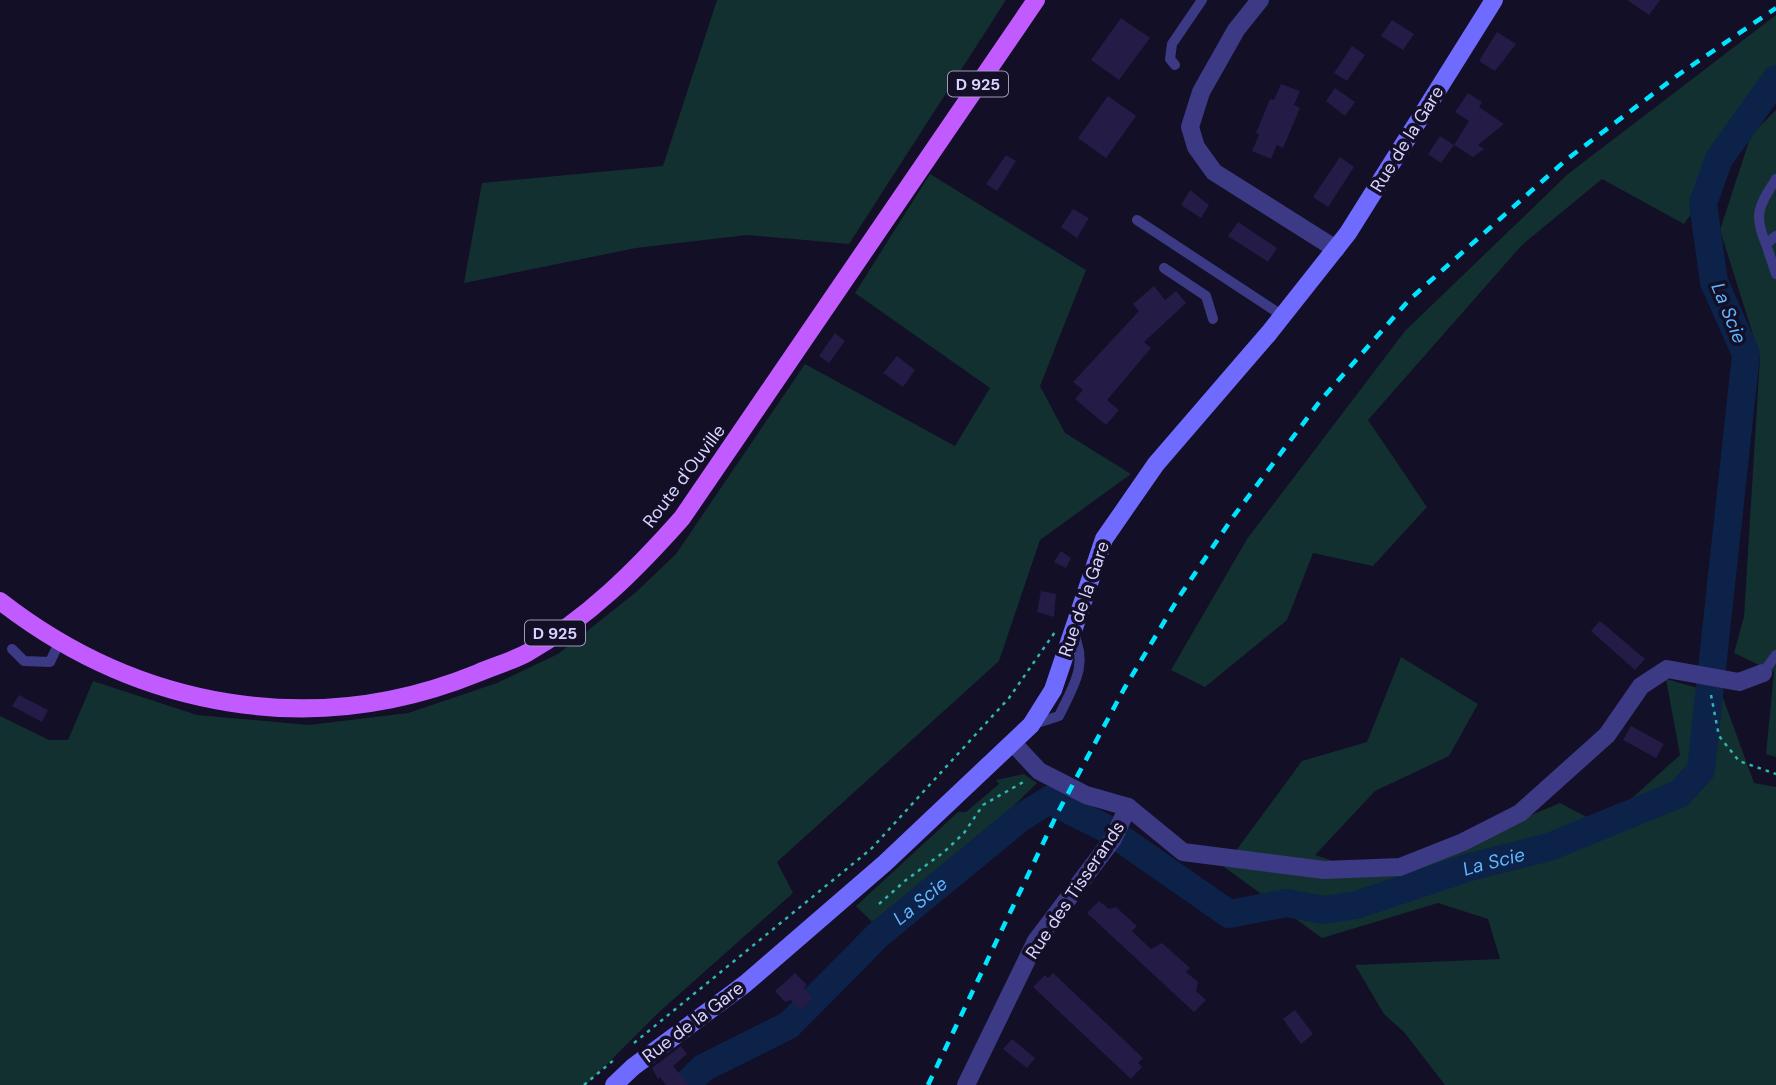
<svg xmlns="http://www.w3.org/2000/svg" width="1776" height="1085" font-family="'DM Sans',sans-serif">
  <style>
    .green { fill: #12302f }
    .lines { fill: none; stroke-linecap: round; stroke-linejoin: round }
    .river { stroke: #0c2248; stroke-width: 28 }
    .building { fill: #241b47 }
    .path { stroke: #2fb8b0; stroke-width: 2.5; stroke-dasharray: 3.5 5; stroke-linecap: butt }
    .lane { stroke: #3d3a85; stroke-width: 10 }
    .street { stroke: #3d3a85; stroke-width: 18 }
    .secondary { stroke: #6f6bff; stroke-width: 18 }
    .primary { stroke: #c25bff; stroke-width: 18 }
    .rail { stroke: #00e5ff; stroke-width: 4.5; stroke-dasharray: 10 9; stroke-linecap: butt }
    .labels { text-anchor: middle; dominant-baseline: central; stroke-width: 7; stroke-linejoin: round; paint-order: stroke }
    .shield { fill: #130f26; stroke: #9e99be; stroke-width: 2 }
    .shield-label { font-size: 16px; font-weight: bold; fill: #d9d4ff }
    .street-label { font-size: 18px; fill: #d9d4ff; stroke: #130f26 }
    .water-label { font-size: 19px; font-style: italic; fill: #62b6ff; stroke: #130f26 }
  </style>
  <rect width="100%" height="100%" fill="#130f26"/>
  <g class="green">
    <polygon points="717,0 1006,0 849,244 747,235 636,248 464,283 482,183 663,166"/>
    <polygon points="1776,15 1776,92 1684,224 1602,179 1522,245 1368,420 1427,507 1373,566 1313,553 1287,620 1205,687 1171,670 1247,539 1405,331 1568,174"/>
    <polygon points="1776,110 1776,757 1766,754 1774,672 1734,653 1744,617 1760,357 1720,230 1751,135"/>
    <polygon points="930,174 1086,270 1040,386 1065,433 1131,474 1040,540 999,661 777,862 793,893 657,1014 586,1085 0,1085 0,716 49,740 68,740 93,681 197,715 309,725 408,713 497,683 558,654 635,593 676,554 805,364 955,446 990,388 855,293"/>
    <polygon points="1401,657 1478,704 1449,756 1375,791 1315,855 1381,877 1560,803 1602,825 1680,755 1666,679 1722,695 1754,783 1776,787 1776,1085 1445,1085 1404,1032 1384,1014 1355,965 1500,959 1488,919 1438,903 1322,938 1224,867 1302,761 1367,742"/>
    <polygon points="1024,774 1037,783 942,877 877,927 856,906 958,812 966,812 999,784 996,780"/>
  </g>
  <g class="lines">
    <path class="river" id="s1" d="M 686,1085 L 703,1068 L 789,1025 L 878,935 L 1019,819 L 1049,800 L 1107,829 L 1229,914 L 1287,903 L 1323,910 L 1356,905 L 1470,867 L 1549,847 L 1679,794 L 1701,770 L 1746,354 L 1714,282 L 1703,203 L 1719,159 L 1776,79"/>
  </g>
  <g class="building">
    <polygon points="1627,0 1660,0 1649,15"/>
    <polygon points="1121,18 1150,38 1119,80 1091,60"/>
    <polygon points="1392,20 1414,34 1403,50 1381,36"/>
    <polygon points="1497,32 1516,44 1495,71 1479,61"/>
    <polygon points="1352,46 1365,55 1347,81 1334,73"/>
    <polygon points="1281,84 1300,91 1294,105 1300,108 1283,148 1277,145 1271,159 1252,151 1259,135 1256,133 1270,99 1274,100"/>
    <polygon points="1335,88 1355,102 1345,116 1326,101"/>
    <polygon points="1468,93 1482,102 1479,107 1504,124 1478,145 1484,149 1473,157 1454,145 1469,121 1455,112"/>
    <polygon points="1108,96 1136,116 1106,158 1078,138"/>
    <polygon points="1440,136 1454,145 1441,163 1428,154"/>
    <polygon points="1006,155 1016,161 997,191 986,184"/>
    <polygon points="1340,157 1354,167 1328,207 1313,197"/>
    <polygon points="1190,190 1209,205 1201,218 1181,205"/>
    <polygon points="1073,209 1089,218 1077,238 1061,227"/>
    <polygon points="1238,222 1277,248 1268,262 1228,236"/>
    <polygon points="1154,286 1165,300 1176,291 1186,303 1144,342 1151,348 1107,400 1119,410 1106,425 1075,399 1083,390 1073,382 1139,311 1133,304"/>
    <polygon points="835,333 845,341 829,363 819,356"/>
    <polygon points="897,356 915,370 903,387 883,373"/>
    <polygon points="1061,551 1071,558 1066,568 1054,562"/>
    <polygon points="1041,591 1056,594 1054,617 1037,612"/>
    <polygon points="1600,621 1645,659 1635,670 1591,631"/>
    <polygon points="19,695 48,710 42,722 12,706"/>
    <polygon points="1631,726 1664,744 1656,758 1623,740"/>
    <polygon points="1099,901 1109,909 1116,907 1137,926 1132,931 1151,949 1162,943 1190,968 1186,972 1198,982 1196,991 1206,1000 1194,1012 1087,913"/>
    <polygon points="795,973 807,985 804,988 813,999 800,1010 791,1000 785,1002 775,991"/>
    <polygon points="1053,973 1143,1058 1138,1063 1142,1067 1131,1079 1033,987 1045,975 1048,978"/>
    <polygon points="1295,1010 1313,1034 1301,1044 1283,1019"/>
    <polygon points="1012,1039 1035,1058 1027,1068 1003,1049"/>
    <polygon points="681,1046 687,1054 673,1066 689,1085 666,1085 660,1077 658,1079 652,1068"/>
  </g>
  <g class="lines">
    <g class="path">
      <polyline points="1711,695 1719,736 1739,761 1776,774"/>
      <polyline points="879,904 906,880 944,852 964,833 983,805 1025,781"/>
      <polyline points="634,1043 871,849 1009,698 1055,632"/>
      <polyline points="584,1085 615,1059"/>
    </g>
    <g class="lane">
      <polyline points="1175,65 1170,59 1172,44 1202,0"/>
      <polyline points="1137,220 1283,316"/>
      <polyline points="1776,236 1766,244 1776,274"/>
      <path d="M 1766,244 C 1753,214 1759,206 1776,179"/>
      <polyline points="1164,268 1206,296 1213,319"/>
      <polyline points="12,649 24,661 50,662 59,643"/>
      <polyline points="1763,673 1776,655"/>
      <path d="M 1034,724 L 1059,716 C 1073,686 1089,665 1073,633"/>
    </g>
    <g class="street">
      <polyline points="1260,0 1236,30 1201,92 1190,127 1196,147 1214,172 1336,249"/>
      <polyline points="1014,744 1039,771 1086,795 1128,807 1183,852 1324,870 1400,867 1463,842 1520,813 1607,735 1641,686 1667,669 1739,682 1763,673"/>
      <polyline points="966,1085 1036,941 1113,839 1128,807"/>
    </g>
    <polyline class="secondary" points="614,1085 633,1067 745,984 885,863 1031,725 1053,690 1104,539 1156,464 1269,333 1348,233 1494,0"/>
    <path class="primary" d="M 0,601 C 139,709 314,740 478,673 C 494,666 512,661 527,653 C 588,618 636,570 682,518 L 1036,0"/>
    <polyline class="rail" points="928,1085 1057,814 1124,689 1179,597 1233,517 1320,401 1409,300 1566,160 1678,75 1776,8"/>
  </g>
  <g class="labels">
    <g class="shield">
      <rect x="948" y="71.5" width="60" height="25" rx="5"/>
      <rect x="525" y="620.5" width="60" height="25" rx="5"/>
    </g>
    <g class="shield-label">
      <text x="978" y="84">D 925</text>
      <text x="555" y="633">D 925</text>
    </g>
    <g class="street-label">
      <text transform="translate(1407 139) rotate(-58)">Rue de la Gare</text>
      <text transform="translate(684 476) rotate(-53)">Route d'Ouville</text>
      <text transform="translate(1084 599) rotate(-71)">Rue de la Gare</text>
      <text transform="translate(1075 890) rotate(-56)">Rue des Tisserands</text>
      <text transform="translate(693 1022) rotate(-37)">Rue de la Gare</text>
    </g>
    <g class="water-label">
      <text transform="translate(1729 313) rotate(68)">La Scie</text>
      <text stroke="none"><textPath href="#s1" startOffset="952">La Scie</textPath></text>
      <text stroke="none"><textPath href="#s1" startOffset="301">La Scie</textPath></text>
    </g>
  </g>
</svg>
